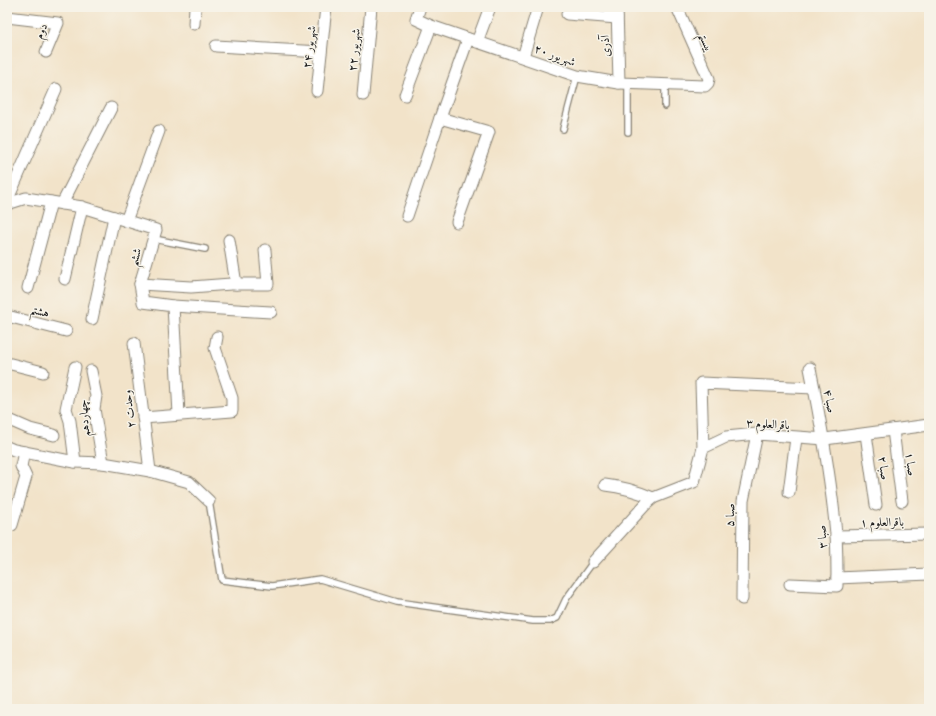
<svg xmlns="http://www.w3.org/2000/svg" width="936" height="716" font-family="'IM FELL French Canon',Amiri,serif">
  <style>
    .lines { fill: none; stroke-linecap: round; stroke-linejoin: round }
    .service-casing { stroke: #878072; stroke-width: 8 }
    .minor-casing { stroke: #878072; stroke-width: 13 }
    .service { stroke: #fff; stroke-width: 5.5 }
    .minor { stroke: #fff; stroke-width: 11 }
    .labels { text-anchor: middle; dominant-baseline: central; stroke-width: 3; stroke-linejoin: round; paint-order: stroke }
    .street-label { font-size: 12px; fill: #1c1c1c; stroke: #f7f3e8 }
  </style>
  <rect width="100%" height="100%" fill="#f7f3e8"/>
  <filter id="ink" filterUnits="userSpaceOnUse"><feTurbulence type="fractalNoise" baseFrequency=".025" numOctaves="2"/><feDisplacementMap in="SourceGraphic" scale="8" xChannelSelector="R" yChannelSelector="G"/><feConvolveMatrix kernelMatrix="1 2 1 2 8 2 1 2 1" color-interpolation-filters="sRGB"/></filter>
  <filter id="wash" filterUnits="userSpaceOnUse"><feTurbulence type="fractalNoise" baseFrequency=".012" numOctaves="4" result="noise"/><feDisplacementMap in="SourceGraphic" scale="16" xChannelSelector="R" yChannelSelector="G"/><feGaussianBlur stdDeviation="0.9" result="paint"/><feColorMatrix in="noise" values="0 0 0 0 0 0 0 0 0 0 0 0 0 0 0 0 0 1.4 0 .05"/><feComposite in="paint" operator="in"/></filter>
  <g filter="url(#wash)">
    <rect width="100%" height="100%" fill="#f2e3c9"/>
  </g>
  <g filter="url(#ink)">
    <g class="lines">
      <defs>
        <g id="service">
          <polyline points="665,84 665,106"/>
          <polyline points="563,129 577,76"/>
          <polyline points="628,132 628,83"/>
          <polyline points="154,239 205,249"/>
          <polyline points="209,501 222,580 272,586 320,579 397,602 533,621 550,621 557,618 566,599 593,562"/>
        </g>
        <g id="minor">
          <polyline points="420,7 416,19 431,26 577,76 619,83 705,86 708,83 709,79 677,7"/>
          <polyline points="617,7 619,83"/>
          <polyline points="567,14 617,18"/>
          <polyline points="7,17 58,23 46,52"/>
          <polyline points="194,24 195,7"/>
          <polyline points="477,42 490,7"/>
          <polyline points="216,46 321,52"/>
          <polyline points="523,57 538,7"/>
          <polyline points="317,91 326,7"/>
          <polyline points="363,95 371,7"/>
          <polyline points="405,95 431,26"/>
          <polyline points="7,201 56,89"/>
          <polyline points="7,204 26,198 82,207 156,230 140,284 191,287 231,284 268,284 265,250"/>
          <polyline points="62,204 111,108"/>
          <polyline points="407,216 440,118"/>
          <polyline points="126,221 159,131"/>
          <polyline points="457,222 489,132 440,118 468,39"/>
          <polyline points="229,240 236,284"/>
          <polyline points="65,279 82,207"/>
          <polyline points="140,284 143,302 173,306 179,414"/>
          <polyline points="28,288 51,202"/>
          <polyline points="173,306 271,312"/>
          <polyline points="7,316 66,331"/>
          <polyline points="92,319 114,217"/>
          <polyline points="134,343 150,471"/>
          <polyline points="7,363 43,372"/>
          <polyline points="75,367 66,409 70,421 75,462"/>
          <polyline points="91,371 96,396 94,409 103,463"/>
          <polyline points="143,418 232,411 232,398 215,348 217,337"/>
          <polyline points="7,419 30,429 54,435"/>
          <polyline points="893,430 902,501"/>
          <polyline points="866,434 876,505"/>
          <polyline points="7,447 14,450 75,462 103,463 150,471 189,482 209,501"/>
          <polyline points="703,448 701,383 814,388"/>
          <path d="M 605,485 C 623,487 637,491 653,498"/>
          <polyline points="789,492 796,438"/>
          <polyline points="12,525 26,477 21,466 24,452"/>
          <polyline points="836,536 929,534"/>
          <polyline points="593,562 645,505 653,498 694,482 703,448 726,437 757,434 825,439 929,425"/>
          <polyline points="837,578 929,574"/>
          <path d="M 790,584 L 837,586 C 837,569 837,551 836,534 C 831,478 821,423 810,368"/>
          <polyline points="742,599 743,501 757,434"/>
        </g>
      </defs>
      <use href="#service" class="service-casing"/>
      <use href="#minor" class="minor-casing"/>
      <use href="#service" class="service"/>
      <use href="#minor" class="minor"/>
    </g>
  </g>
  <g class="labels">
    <g class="street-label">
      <text transform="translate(41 31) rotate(-68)">دوم</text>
      <text transform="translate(706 42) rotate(66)">بیستم</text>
      <text transform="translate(605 46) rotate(-92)">آذری</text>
      <text transform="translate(309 47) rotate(-83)">شهریور ۲۴</text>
      <text transform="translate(354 50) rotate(-85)">شهریور ۲۲</text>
      <text transform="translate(555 55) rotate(20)">شهریور ۲۰</text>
      <text transform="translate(135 257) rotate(-73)">ششم</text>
      <text transform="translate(40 311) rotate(14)">هشتم</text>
      <text transform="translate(830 401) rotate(79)">صبا ۴</text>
      <text transform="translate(129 409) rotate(-97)">وحدت ۲</text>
      <text transform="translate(84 418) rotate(-95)">چهاردهم</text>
      <text transform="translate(768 424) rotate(3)">باقرالعلوم ۳</text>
      <text transform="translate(911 464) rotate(83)">صبا ۱</text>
      <text transform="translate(884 468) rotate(82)">صبا ۲</text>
      <text transform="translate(730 515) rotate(-88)">صبا ۵</text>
      <text transform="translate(882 522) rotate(-1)">باقرالعلوم ۱</text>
      <text transform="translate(822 537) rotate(-94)">صبا ۳</text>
    </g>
  </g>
  <rect width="936" height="716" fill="none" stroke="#f7f3e8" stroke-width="24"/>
</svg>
